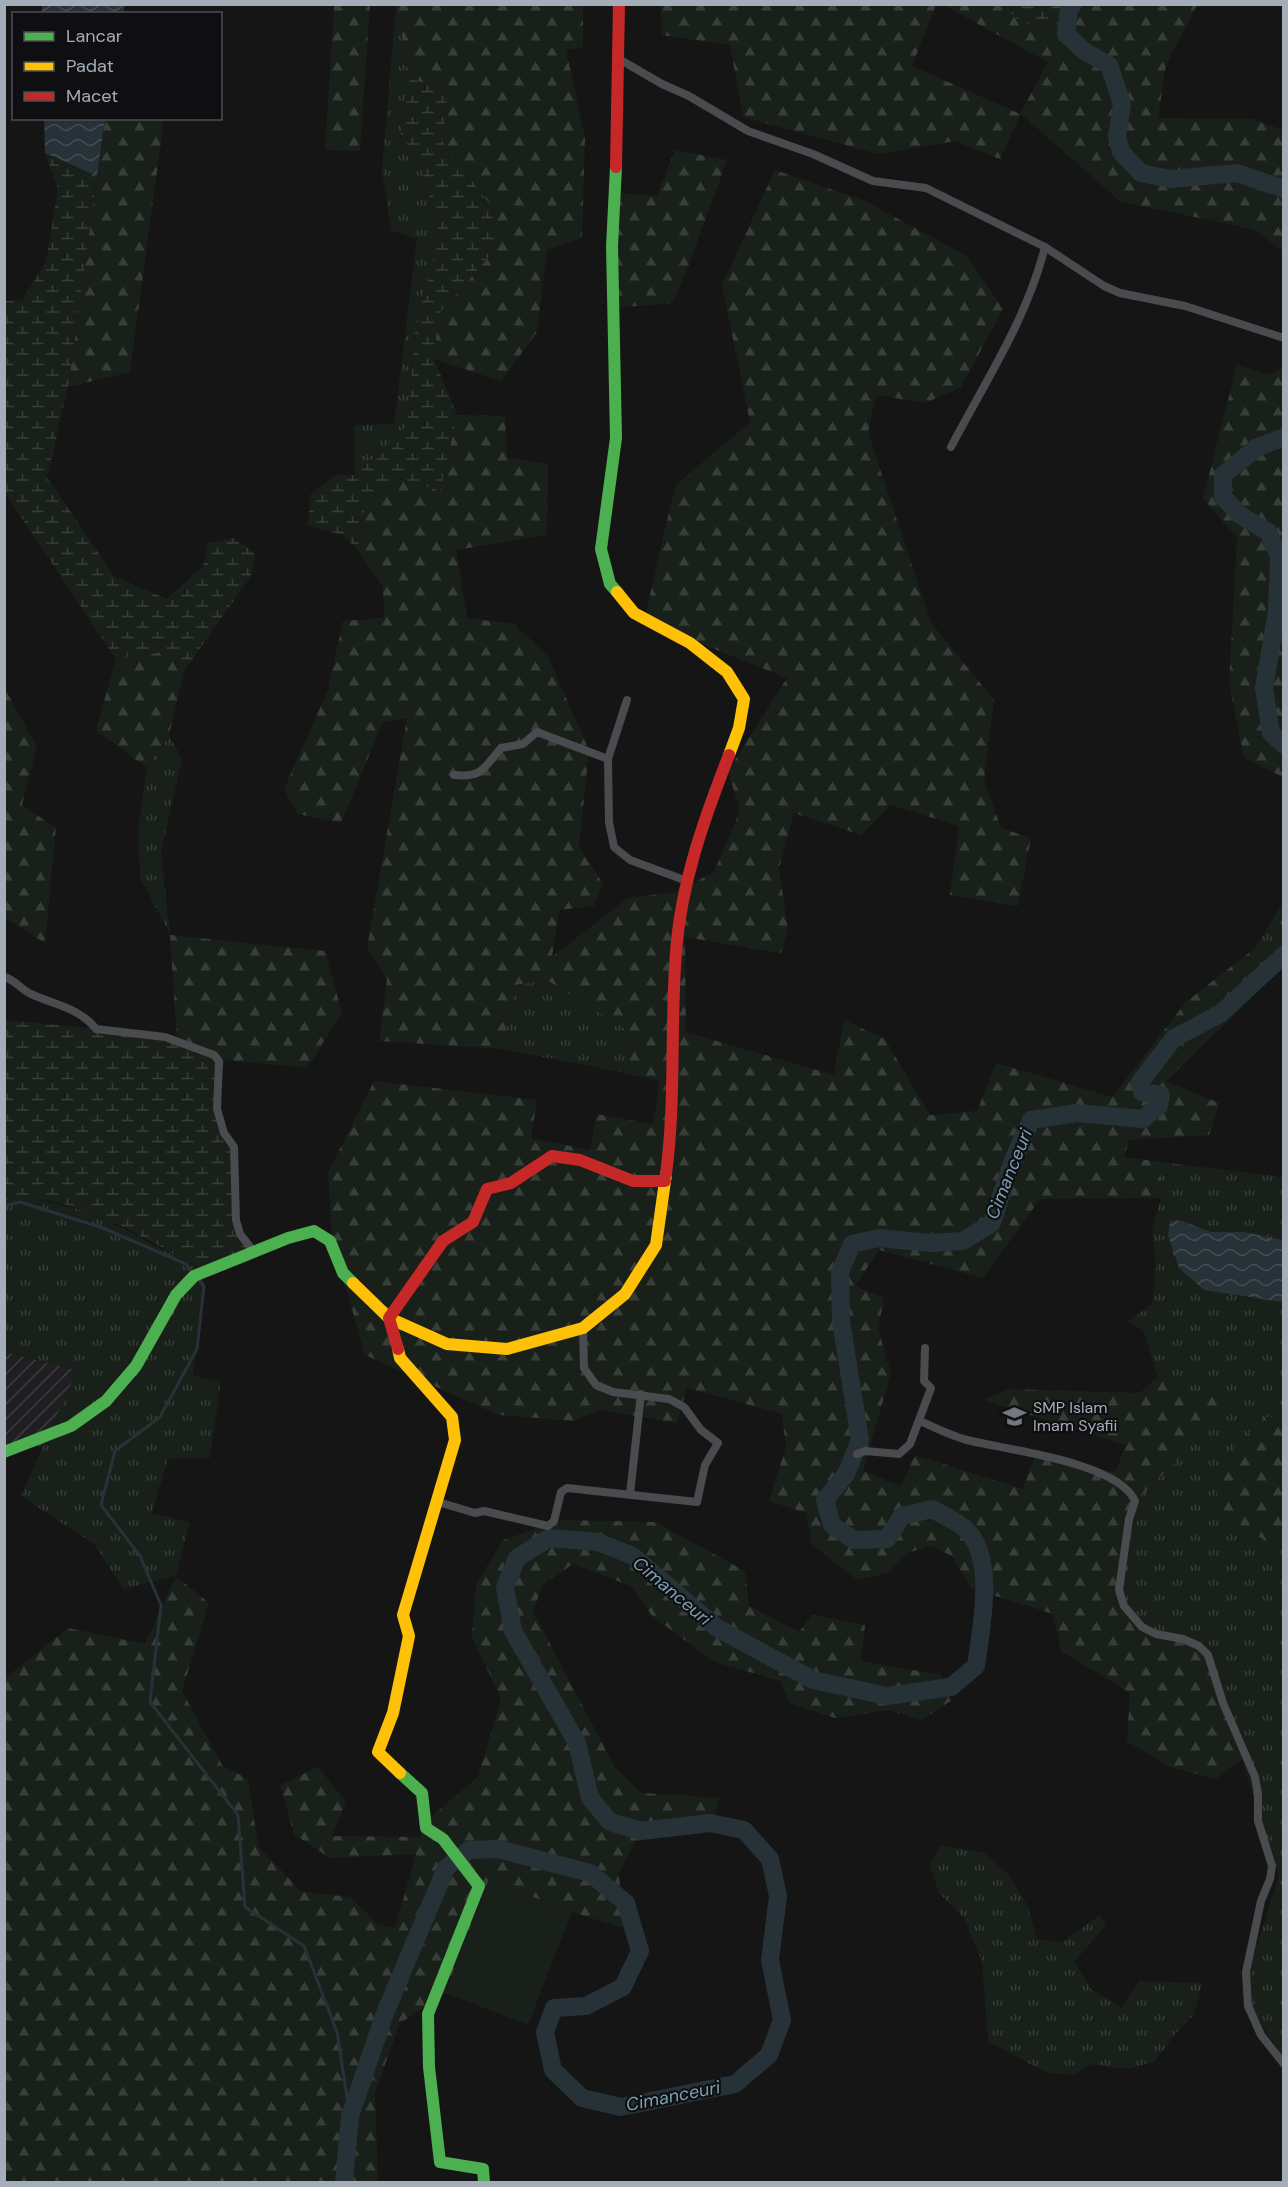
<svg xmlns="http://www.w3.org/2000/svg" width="1288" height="2187" font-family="'DM Sans',sans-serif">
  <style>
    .industrial { fill: url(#industrial-furrows) }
    .grass { fill: url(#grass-tufts) }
    .forest { fill: url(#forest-firs) }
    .wetland { fill: url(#wetland-marsh) }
    .garden { fill: #192019 }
    .water { fill: url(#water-waves) }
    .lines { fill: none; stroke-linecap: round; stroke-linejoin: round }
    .stream { stroke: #273238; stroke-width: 3 }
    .river { stroke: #273238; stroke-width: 18 }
    .street { stroke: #494b4e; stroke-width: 8 }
    .fast { stroke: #4caf50; stroke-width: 12 }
    .slow { stroke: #ffc107; stroke-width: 12 }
    .jam { stroke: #c62828; stroke-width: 12 }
    .labels { text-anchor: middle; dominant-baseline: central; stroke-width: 4.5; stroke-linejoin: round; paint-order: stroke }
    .poi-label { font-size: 16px; fill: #a5adb8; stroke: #0f0f11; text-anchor: start }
    .water-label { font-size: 18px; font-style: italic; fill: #79a1b6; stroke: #0f0f11 }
  </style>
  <defs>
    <pattern id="industrial-furrows" width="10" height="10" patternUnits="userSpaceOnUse" patternTransform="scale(1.5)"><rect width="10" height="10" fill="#1f1f21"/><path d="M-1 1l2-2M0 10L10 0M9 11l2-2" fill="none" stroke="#3d3d3f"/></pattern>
    <pattern id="grass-tufts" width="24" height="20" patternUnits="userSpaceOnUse" patternTransform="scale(1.5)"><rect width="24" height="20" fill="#192019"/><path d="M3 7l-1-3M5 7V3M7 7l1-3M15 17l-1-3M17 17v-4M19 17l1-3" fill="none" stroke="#373e38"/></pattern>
    <pattern id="forest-firs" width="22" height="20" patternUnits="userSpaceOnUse" patternTransform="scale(1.5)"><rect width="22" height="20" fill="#192019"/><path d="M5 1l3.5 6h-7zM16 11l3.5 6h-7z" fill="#373e38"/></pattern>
    <pattern id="wetland-marsh" width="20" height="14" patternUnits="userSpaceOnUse" patternTransform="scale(1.5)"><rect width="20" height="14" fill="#192019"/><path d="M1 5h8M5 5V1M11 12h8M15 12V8" fill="none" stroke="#373e38"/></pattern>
    <pattern id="water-waves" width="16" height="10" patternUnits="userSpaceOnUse" patternTransform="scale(1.5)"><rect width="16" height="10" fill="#273238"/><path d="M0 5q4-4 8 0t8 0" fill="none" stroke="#434d53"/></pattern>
  </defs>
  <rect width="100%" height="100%" fill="#151515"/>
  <polygon class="industrial" points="5,1352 77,1370 44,1445 5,1454"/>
  <g class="grass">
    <polygon points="396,6 410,79 400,136 419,160 439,232 415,333 407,426 355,475 354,425 394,424 417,239 391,230 382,170"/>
    <polygon points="169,735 182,759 161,853 170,935 140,877 138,829 147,768"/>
    <polygon points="1283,903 1283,964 1255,948"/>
    <polygon points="548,980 633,1034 620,1072 503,1049 514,985"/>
    <polygon points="1161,1162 1283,1177 1283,1240 1244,1232 1211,1232 1182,1221 1280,1303 1283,1302 1283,2058 1242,1994 1279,1875 1207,1650 1139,1628 1116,1591 1143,1494 1232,1404 1158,1377 1143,1330 1127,1322 1152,1304 1156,1266 1152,1230 1161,1198"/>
    <polygon points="25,1197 91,1212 204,1271 193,1376 221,1381 210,1458 168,1459 152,1513 190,1522 176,1576 123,1589 95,1545 21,1496 77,1370 5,1352 5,1200"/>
    <polygon points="941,1845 984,1853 1010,1876 1028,1907 1037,1939 1062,1942 1100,1915 1106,1925 1074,1962 1091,1989 1121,2008 1139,1981 1202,1983 1194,2015 1176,2033 1154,2062 1127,2069 1092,2064 1073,2075 1047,2073 988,2041 982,1962 964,1918 939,1893 930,1865"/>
  </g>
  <g class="forest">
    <polygon points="334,5 370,5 360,151 325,150"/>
    <polygon points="583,5 583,47 566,50 585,138 582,238 547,250 537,332 501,381 434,359 438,315 495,250 492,208 442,141 448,89 410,79 396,6"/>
    <polygon points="661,5 936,5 912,66 1020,114 1048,62 943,5 1003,5 1023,24 1055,27 1069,5 1197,5 1166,65 1158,118 1253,119 1283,130 1283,251 1253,229 1121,202 1021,114 1000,159 955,141 879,154 743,117 730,45 662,35"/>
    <polygon points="105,119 164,119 130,372 68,387"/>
    <polygon points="675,150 727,160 685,275 672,303 614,308 618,193 657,196"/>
    <polygon points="775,170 865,201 967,256 1003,309 961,387 925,403 876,395 868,433 931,623 994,700 984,780 1001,828 1031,838 1018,906 950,895 959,826 891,805 861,835 794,813 779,868 788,930 781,953 685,937 686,1032 834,1075 844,1020 885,1039 930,1115 977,1111 996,1063 1112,1097 1186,1002 1255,948 1283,964 1283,967 1166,1081 1219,1103 1209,1135 1129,1140 1124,1157 1161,1162 1161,1198 1040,1199 983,1278 879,1250 855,1286 884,1298 878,1329 891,1373 863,1471 901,1486 915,1455 1023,1489 1034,1458 1115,1472 1126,1445 983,1400 1009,1389 1140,1393 1158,1377 1233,1404 1143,1494 1116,1591 1139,1628 1207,1650 1242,1759 1216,1779 1170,1767 1127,1741 1130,1693 1061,1651 1053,1614 971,1588 952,1556 931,1546 907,1553 888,1573 857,1580 812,1544 806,1513 769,1501 786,1447 782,1414 687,1388 677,1423 601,1410 573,1421 499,1415 365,1355 332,1239 328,1172 374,1081 537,1100 531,1138 590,1150 597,1114 653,1124 660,1081 620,1072 633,1034 547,980 514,985 503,1049 379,1041 387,979 367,948 407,718 383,722 341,823 298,814 284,789 328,690 343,621 384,618 383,587 359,552 365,508 399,476 440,491 457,415 505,416 507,457 548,464 547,535 456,550 467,618 514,624 547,655 589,750 579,847 603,884 594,906 559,910 552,957 628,898 676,892 714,872 740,811 728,771 787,678 644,621 675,486 750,422 722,285"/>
    <polygon points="1237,365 1269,375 1283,367 1283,777 1244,758 1229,684 1237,538 1203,498"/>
    <polygon points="164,652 184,671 169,735 147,768 96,730 116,659"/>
    <polygon points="5,689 37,747 22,805 56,828 45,943 5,918"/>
    <polygon points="170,935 325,951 342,1013 307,1068 225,1060 177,1040"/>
    <polygon points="1265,1417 1283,1417 1283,1546 1266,1541 1214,1508 1225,1457"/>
    <polygon points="562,1520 655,1522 745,1571 749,1606 799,1632 812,1615 865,1625 861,1661 941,1675 952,1700 921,1720 888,1710 835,1718 790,1703 780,1681 715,1662 652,1616 631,1586 573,1564 543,1584 533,1611 615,1768 642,1793 719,1798 712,1831 635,1841 619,1873 623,1928 572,1912 489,1880 445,1993 400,2023 375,2092 378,2182 5,2182 4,1672 9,1675 68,1628 145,1644 176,1576 209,1603 182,1691 222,1765 248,1779 258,1846 302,1892 351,1897 377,1924 395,1928 416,1854 330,1858 294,1834 280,1785 318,1767 346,1802 332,1836 420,1837 424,1823 478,1777 501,1699 472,1637 476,1584 503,1540"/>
  </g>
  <g class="wetland">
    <polygon points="1003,5 1069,5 1056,27 1023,24"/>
    <polygon points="410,79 448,89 442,141 492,207 495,250 438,315 434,359 457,415 440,491 398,477 365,508 359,552 343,535 308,526 310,495 335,475 355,475 407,426 415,333 439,232 419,160 400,136"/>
    <polygon points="45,153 97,176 68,387 47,477 114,576 167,599 203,566 208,543 234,538 255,553 251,576 184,671 163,652 116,659 5,493 5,301 22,300 46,262 58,189"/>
    <path d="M 5,1020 L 91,1028 L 177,1040 L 225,1060 L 215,1111 L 238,1153 L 239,1225 L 256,1251 L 204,1271 C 146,1240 72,1189 5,1200 Z"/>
  </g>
  <polygon class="garden" points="489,1880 572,1912 528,2025 445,1993"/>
  <g class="water">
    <polygon points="42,5 42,4 125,5 123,14 42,13"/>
    <polygon points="44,119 105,119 97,176 45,153"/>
    <polygon points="1170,1221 1182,1221 1211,1232 1244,1232 1283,1240 1283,1302 1204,1290 1179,1268 1168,1235"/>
  </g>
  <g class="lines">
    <g class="stream">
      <polyline points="4,1206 20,1202 103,1228 186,1264 193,1273"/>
      <polyline points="197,1278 204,1286 197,1349 160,1417 115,1451 101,1505 140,1556 161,1605 150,1702 238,1815 245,1907 304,1946 337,2032 350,2116"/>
    </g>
    <g class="river">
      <polyline points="1073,4 1069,10 1066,34 1084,51 1109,65 1122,104 1117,136 1121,152 1141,173 1170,179 1237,173 1284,189"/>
      <polyline points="1284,437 1256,448 1223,475 1223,497 1240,515 1268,532 1279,556 1277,611 1264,688 1271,733 1284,745"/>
      <path d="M 344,2182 L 350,2116 L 385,2013 L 446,1868 L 469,1850 L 498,1849 L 590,1873 L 626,1903 L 640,1951 L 623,1987 L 586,2006 L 554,2008 L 545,2032 L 553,2070 L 582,2098 L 621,2107 L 735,2084 L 769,2055 L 782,2020 L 770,1960 L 778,1896 L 770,1859 L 744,1830 L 710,1823 L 641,1831 L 610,1822 L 590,1798 L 577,1743 L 513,1631 L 505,1587 L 517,1558 L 549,1538 L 598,1542 L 633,1556 L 717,1628 L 813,1680 L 887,1696 L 951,1687 L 976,1666 C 981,1628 997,1555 964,1528 C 955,1520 943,1515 932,1509 L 902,1516 L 887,1539 L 854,1540 L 832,1525 L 825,1500 L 846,1474 L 860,1440 L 841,1321 L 840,1272 L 852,1244 L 879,1238 L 930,1243 L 963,1241 L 992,1223 L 1011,1165 L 1031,1120 L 1077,1113 L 1143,1119 L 1159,1106 L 1161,1095 L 1142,1092 L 1140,1082 L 1174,1038 L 1220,1014 L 1284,955"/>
    </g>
    <g class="street">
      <polyline points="619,59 662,84 689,96 748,131 813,154 873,181 926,188 1045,247 1104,286 1120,293 1185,306 1284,338"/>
      <path d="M 951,447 C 986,380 1026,321 1045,247"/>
      <polyline points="627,700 608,759 609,822 614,847 630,860 687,881"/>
      <path d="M 454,775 C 482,778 484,768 501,748 L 523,744 L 537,732 L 608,759"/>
      <path d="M 4,977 C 16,980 21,990 31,994 C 55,1005 80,1008 96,1029 L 165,1037 L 214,1055 L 219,1061 L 217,1109 L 224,1133 L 234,1147 L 236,1220 L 240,1234 L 254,1252"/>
      <path d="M 920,1421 C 935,1428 951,1436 967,1440 C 1007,1450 1118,1462 1135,1501 L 1129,1519 L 1119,1590 L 1124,1606 L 1142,1627 L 1156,1634 L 1183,1639 L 1199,1646 L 1208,1655 L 1223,1703 L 1255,1777 L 1258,1794 L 1258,1821 L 1272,1866 L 1270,1879 L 1261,1901 L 1246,1972 L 1248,2006 L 1261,2035 L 1284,2064"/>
      <polyline points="857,1454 865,1451 899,1454 910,1444 931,1388 924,1381 925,1348"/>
      <polyline points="630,1494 641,1394"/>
      <polyline points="438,1502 475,1513 484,1511 548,1526 554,1521 561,1492 567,1488 697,1502 705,1465 718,1443 701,1430 684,1407 669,1399 613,1392 596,1385 584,1368 583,1328"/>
    </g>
    <g class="fast">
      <polyline points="616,167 612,246 616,438 601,549 610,584 617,592"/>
      <polyline points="4,1452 71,1426 106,1401 136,1366 176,1295 194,1276 288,1238 314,1231 330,1241 343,1273 353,1283"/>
      <polyline points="400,1773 422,1793 426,1828 443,1839 479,1886 428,2014 429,2067 440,2162 483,2169 484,2182"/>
    </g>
    <g class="slow">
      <polyline points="617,592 634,613 690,643 727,672 744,699 739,728 729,755"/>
      <polyline points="353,1283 389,1318 447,1344 507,1349 583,1328 625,1294 656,1245 666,1174"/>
      <polyline points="398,1349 400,1358 452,1417 455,1440 403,1615 409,1636 393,1713 378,1752 400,1773"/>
    </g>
    <g class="jam">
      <polyline points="616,167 619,4"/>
      <path d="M 666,1174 C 676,1100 670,1026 676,952 C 681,883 704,819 729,755"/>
      <polyline points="398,1349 389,1318 443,1241 473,1222 487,1189 511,1183 552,1156 580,1160 633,1181 665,1181"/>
    </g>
  </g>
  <defs>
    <symbol id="school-bare" viewBox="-9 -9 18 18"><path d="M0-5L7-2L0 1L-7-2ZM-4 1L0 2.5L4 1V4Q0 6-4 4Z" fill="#73787f" stroke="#0f0f11" stroke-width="2.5" paint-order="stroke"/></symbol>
  </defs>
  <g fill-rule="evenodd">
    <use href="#school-bare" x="998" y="1400" width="33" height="33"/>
  </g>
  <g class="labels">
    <g class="poi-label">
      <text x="1033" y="1407">SMP Islam<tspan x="1033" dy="18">Imam Syafii</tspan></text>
    </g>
    <g class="water-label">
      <text transform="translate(1009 1174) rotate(-68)">Cimanceuri</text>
      <text transform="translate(672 1591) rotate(40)">Cimanceuri</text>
      <text transform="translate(673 2096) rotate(-11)">Cimanceuri</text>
    </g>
  </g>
  <rect width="1288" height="2187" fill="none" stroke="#a5adb8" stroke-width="12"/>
  <rect x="12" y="12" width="210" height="108" fill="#0f0f11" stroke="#4b4e54" stroke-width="1.5"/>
  <rect x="24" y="32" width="30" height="9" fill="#4caf50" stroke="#4b4e54" stroke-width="1.5"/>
  <text x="66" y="42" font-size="18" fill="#a5adb8">Lancar</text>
  <rect x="24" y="62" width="30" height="9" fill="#ffc107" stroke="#4b4e54" stroke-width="1.5"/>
  <text x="66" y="72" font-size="18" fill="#a5adb8">Padat</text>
  <rect x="24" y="92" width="30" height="9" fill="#c62828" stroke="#4b4e54" stroke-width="1.5"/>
  <text x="66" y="102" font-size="18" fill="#a5adb8">Macet</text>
</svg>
